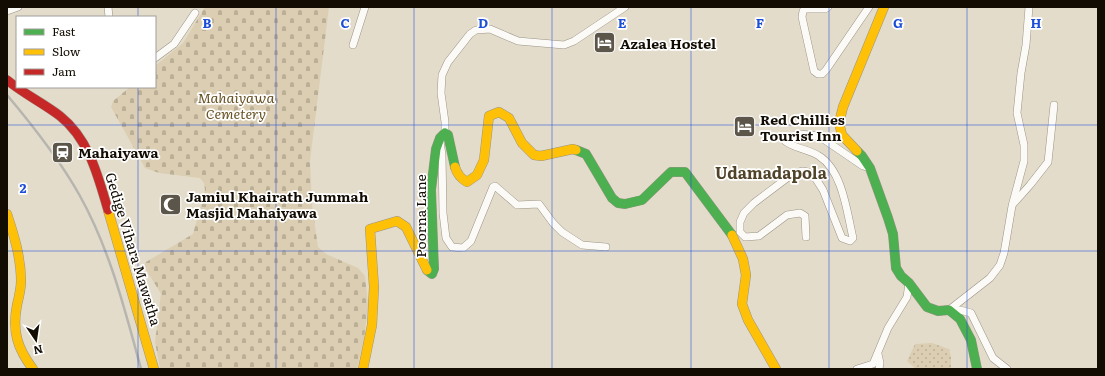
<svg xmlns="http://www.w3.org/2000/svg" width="1105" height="376" font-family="Literata,serif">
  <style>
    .grass { fill: url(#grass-dots) }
    .cemetery { fill: url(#cemetery-stones) }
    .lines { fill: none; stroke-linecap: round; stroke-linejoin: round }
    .street-casing { stroke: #9b9487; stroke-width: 8 }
    .fast-casing { stroke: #9b9487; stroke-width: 10 }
    .slow-casing { stroke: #9b9487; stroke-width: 10 }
    .jam-casing { stroke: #9b9487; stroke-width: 10 }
    .street { stroke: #fbfaf7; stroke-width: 7 }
    .fast { stroke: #4caf50; stroke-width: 9 }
    .slow { stroke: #ffc107; stroke-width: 9 }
    .jam { stroke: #c62828; stroke-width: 9 }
    .rail { stroke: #b7b5b0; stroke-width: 2.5 }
    .grid { fill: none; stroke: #1d4ed8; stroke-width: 1; stroke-opacity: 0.55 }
    .labels { text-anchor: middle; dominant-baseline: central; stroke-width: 3.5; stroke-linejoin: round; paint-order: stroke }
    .poi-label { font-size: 14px; font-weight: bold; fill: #120c03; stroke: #fff; text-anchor: start }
    .park-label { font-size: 14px; font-style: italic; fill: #675223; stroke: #fff }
    .street-label { font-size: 14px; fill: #120c03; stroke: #fff }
    .quarter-label { font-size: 16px; font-weight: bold; fill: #504328; stroke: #fff }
    .grid-label { font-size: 13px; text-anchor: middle; font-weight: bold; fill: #1d4ed8; stroke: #fff; stroke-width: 3.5; stroke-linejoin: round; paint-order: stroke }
  </style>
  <defs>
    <pattern id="grass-dots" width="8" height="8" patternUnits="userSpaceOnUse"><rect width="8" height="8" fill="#dbceb2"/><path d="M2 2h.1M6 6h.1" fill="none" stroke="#bbb097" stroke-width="1.8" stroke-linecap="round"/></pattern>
    <pattern id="cemetery-stones" width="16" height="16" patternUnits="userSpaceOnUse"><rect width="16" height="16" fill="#dbceb2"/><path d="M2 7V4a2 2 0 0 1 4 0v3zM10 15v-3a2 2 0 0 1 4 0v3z" fill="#bbb097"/></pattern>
  </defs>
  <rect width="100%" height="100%" fill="#e4dcca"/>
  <polygon class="grass" points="932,343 949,349 951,357 951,369 916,369 907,361 915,344"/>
  <polygon class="cemetery" points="205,7 329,7 310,161 312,205 318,247 326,254 358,268 365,276 368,305 364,339 357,369 160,369 155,342 161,294 144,266 146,262 193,234 205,190 204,183 200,178 159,173 145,168 111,107 113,101 130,87 155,87 155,66 183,43"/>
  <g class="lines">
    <defs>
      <g id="street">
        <polyline points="108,7 109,17"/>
        <polyline points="828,7 825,9 805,9 803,11 802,17 814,71 818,74 822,74 826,70 869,7"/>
        <polyline points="7,11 18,7"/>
        <polyline points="353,45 365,7"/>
        <polyline points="155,58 174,44 195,13"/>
        <polyline points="445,133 445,122 441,93 442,75 448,62 470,34 476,30 490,29 518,41 564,45 574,41 625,7"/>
        <polyline points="440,141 442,155 443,213 446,238 452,247 463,248 471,241 493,187 495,186 517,205 539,204 553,223 562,232 582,245 606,247"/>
        <polyline points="1013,204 1030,185 1048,162 1054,105"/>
        <path d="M 806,237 L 805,216 L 800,213 L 787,215 L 759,236 L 745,237 L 740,232 L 740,222 L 744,213 L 754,203 L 791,175 L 802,171 L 808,172 L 816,179 L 823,190 L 842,238 L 850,241 L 853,238 C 847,213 843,171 819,156 C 809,149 795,149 785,141 L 785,138 L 800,134 L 819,136 L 863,166 L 870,168"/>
        <polyline points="949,310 990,278 1000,265 1004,253 1012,206 1024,161 1024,145 1017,113 1021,73 1026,45 1029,7"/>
        <polyline points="949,310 960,310 971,313 993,358 1007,369"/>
        <polyline points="878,354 880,363 879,369"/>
        <polyline points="857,369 873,364 888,328 907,297 909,283"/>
      </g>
      <g id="fast">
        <polyline points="576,150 586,154 612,198 618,203 625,204 642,200 671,172 685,172 732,235"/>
        <polyline points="857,151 862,156 870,168 888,218 893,234 896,268 901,276 909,283 927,307 938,311 949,310 960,319 971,340 977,369"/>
        <polyline points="427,270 432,274 434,269 431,190 436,149 440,138 445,133 448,135 455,167"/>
      </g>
      <g id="slow">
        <polyline points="857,151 842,135 839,123 843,107 884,7"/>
        <path d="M 455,167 C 457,174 460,178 467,182 L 477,175 L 484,160 L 489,116 L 499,112 L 509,118 L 522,143 L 534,155 L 541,156 L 573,149 L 576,150"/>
        <polyline points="108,210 154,369"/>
        <path d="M 7,214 C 14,235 21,258 21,281 C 21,289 19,297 17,305 C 12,331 17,348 33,369"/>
        <polyline points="732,235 743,259 746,275 742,304 748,320 776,369"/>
        <polyline points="363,369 372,325 374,287 370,229 397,221 406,227 427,270"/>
      </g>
      <path id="jam" d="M 7,80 C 24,94 43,103 60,116 C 89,139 98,176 108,210"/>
    </defs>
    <use href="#street" class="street-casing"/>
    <use href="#fast" class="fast-casing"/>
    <use href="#slow" class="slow-casing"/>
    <use href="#jam" class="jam-casing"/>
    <use href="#street" class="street"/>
    <use href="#fast" class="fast"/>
    <use href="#slow" class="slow"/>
    <use href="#jam" class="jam"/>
    <path class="rail" d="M 7,95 C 34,127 60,160 80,196 C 110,250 125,310 141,369"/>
  </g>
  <path class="grid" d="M 138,7 L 138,17M 276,7 L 276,369M 414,7 L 414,369M 552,7 L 552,369M 691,7 L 691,369M 829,7 L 829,369M 967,7 L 967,369M 138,87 L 138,369M 7,125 L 1098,125M 7,251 L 1098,251"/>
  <defs>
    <symbol id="hotel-square" viewBox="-11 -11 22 22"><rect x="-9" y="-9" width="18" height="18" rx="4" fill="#5c5549" stroke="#fff"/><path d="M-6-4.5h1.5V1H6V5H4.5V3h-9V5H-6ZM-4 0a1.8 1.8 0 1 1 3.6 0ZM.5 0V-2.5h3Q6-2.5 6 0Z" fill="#fff"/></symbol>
    <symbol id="station-square" viewBox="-11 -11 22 22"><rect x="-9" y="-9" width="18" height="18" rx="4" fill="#5c5549" stroke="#fff"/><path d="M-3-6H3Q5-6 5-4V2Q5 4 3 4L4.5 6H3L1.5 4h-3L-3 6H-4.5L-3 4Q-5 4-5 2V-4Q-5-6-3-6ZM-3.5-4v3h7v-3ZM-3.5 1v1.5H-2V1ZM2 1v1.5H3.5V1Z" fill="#fff"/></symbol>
    <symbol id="mosque-square" viewBox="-11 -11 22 22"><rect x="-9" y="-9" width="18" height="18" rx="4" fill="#5c5549" stroke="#fff"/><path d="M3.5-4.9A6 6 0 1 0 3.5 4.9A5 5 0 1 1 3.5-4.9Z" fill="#fff"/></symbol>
  </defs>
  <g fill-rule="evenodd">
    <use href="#hotel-square" x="592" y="30" width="25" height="25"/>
    <use href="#hotel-square" x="732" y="114" width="25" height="25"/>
    <use href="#station-square" x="50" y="140" width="25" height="25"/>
    <use href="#mosque-square" x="158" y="192" width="25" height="25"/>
  </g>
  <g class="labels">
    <g class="poi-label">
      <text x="620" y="43">Azalea Hostel</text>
      <text x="760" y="119">Red Chillies<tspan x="760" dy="16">Tourist Inn</tspan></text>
      <text x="78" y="152">Mahaiyawa</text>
      <text x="186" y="196">Jamiul Khairath Jummah<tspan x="186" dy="16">Masjid Mahaiyawa</tspan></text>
    </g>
    <g class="park-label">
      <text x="236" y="97">Mahaiyawa<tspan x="236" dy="16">Cemetery</tspan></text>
    </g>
    <g class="street-label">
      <text transform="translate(420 216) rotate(-90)">Poorna Lane</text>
      <text transform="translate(134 249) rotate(73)">Gedige Vihara Mawatha</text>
    </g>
    <g class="quarter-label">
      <text x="771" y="172">Udamadapola</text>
    </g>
  </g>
  <g class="grid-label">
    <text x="207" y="28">B</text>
    <text x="345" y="28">C</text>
    <text x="483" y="28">D</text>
    <text x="622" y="28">E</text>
    <text x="760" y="28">F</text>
    <text x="898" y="28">G</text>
    <text x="1036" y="28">H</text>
    <text x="23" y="193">2</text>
  </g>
  <rect width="1105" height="376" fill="none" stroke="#120c03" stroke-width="16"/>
  <rect x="16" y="16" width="140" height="72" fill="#ffffff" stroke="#a09e9a"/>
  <rect x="24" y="29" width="20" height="6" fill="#4caf50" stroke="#a09e9a"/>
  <text x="52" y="36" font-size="12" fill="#120c03">Fast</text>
  <rect x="24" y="49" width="20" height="6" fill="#ffc107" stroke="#a09e9a"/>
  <text x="52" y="56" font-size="12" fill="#120c03">Slow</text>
  <rect x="24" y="69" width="20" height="6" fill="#c62828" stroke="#a09e9a"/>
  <text x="52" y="76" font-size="12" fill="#120c03">Jam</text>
  <g transform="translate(36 340) rotate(167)" stroke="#ffffff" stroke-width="3" paint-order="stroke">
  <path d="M0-3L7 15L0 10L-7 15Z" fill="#120c03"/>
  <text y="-6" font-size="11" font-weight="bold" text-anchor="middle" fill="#120c03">N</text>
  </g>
</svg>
